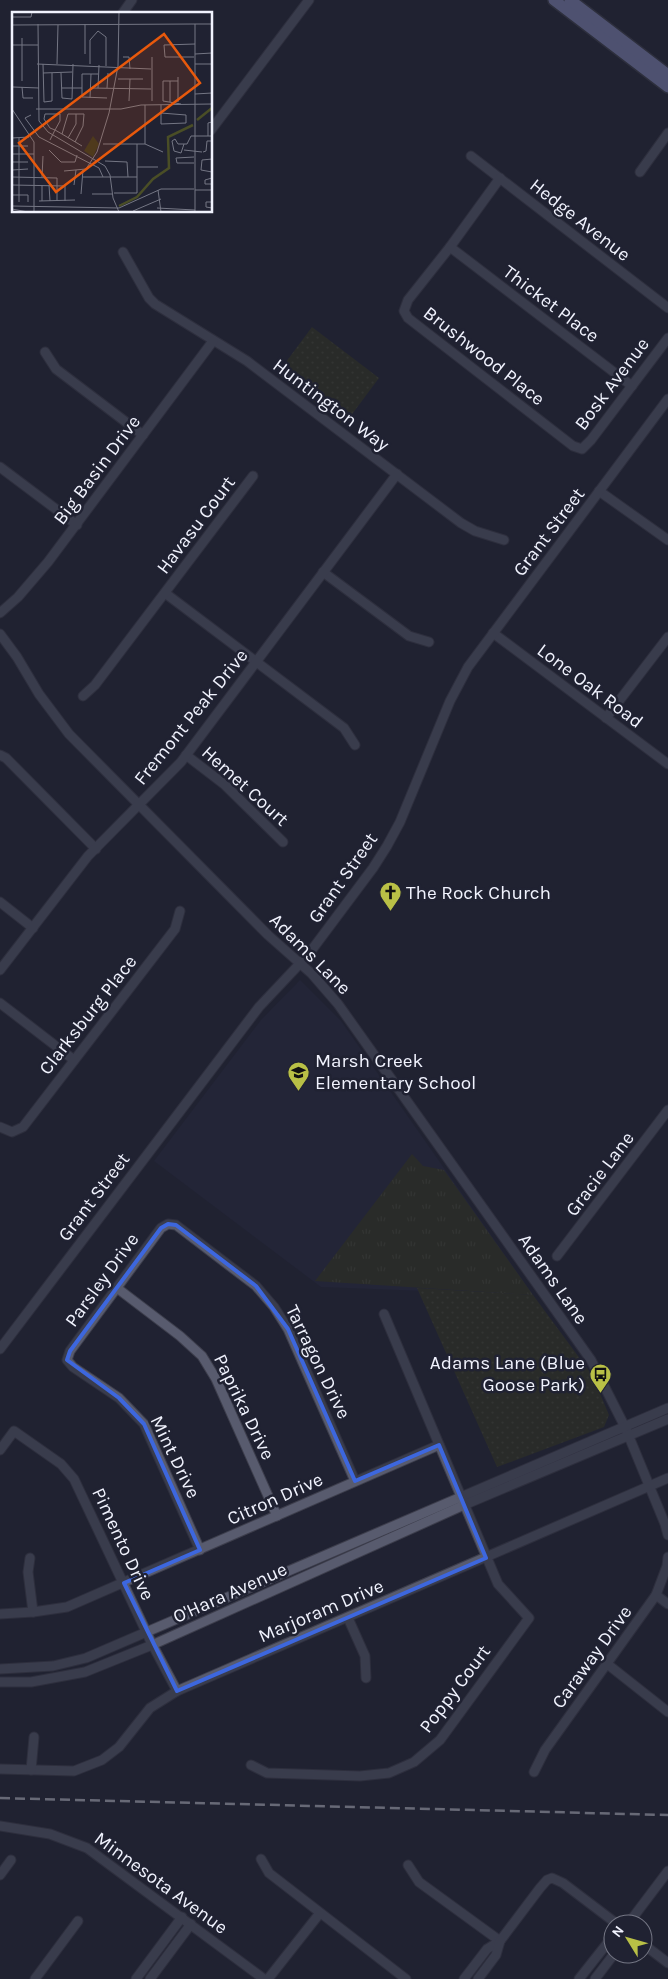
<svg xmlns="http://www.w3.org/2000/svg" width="668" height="1979" font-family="Karla,sans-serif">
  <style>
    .built { fill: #26283e }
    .grass { fill: url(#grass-tufts) }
    .park { fill: url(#park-dots) }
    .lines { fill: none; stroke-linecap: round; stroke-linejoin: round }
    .minor-casing { stroke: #3d3e4c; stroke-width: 11 }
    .major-casing { stroke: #3d3e4c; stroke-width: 14 }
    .minor { stroke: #585b6e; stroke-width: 9 }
    .major { stroke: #858bbd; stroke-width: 11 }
    .rail { stroke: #bdbfcb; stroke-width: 2.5; stroke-dasharray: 10 5; stroke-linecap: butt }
    .marked { fill: none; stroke: #3d67de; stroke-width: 4; stroke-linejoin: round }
    .labels { text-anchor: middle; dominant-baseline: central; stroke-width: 5; stroke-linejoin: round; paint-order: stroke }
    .street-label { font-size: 19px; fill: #f1f3fe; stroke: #202232 }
    .poi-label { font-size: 19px; fill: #f1f3fe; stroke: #202232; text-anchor: start }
    .inset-river { fill: none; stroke: #4a4e26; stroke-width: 2.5 }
    .inset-road { fill: none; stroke: #747684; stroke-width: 1 }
    .view { fill: #e8590c; fill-opacity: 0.15; stroke: #e8590c; stroke-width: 2.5 }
    .inset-edge { fill: none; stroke: #f1f3fe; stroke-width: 2.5 }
  </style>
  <defs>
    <pattern id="grass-tufts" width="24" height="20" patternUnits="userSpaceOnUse" patternTransform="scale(1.25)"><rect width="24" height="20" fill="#34361f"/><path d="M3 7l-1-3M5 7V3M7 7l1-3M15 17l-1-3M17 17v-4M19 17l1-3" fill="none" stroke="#484a35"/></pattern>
    <pattern id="park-dots" width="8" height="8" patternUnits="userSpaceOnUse" patternTransform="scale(1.25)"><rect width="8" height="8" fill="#34361f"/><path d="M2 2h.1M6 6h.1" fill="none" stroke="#484a35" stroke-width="1.8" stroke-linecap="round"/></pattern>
  </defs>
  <rect width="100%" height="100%" fill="#202232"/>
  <polygon class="built" points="300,980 341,1021 533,1295 321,1287 154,1161 261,1020"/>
  <polygon class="grass" points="412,1154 423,1166 444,1170 533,1295 315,1281"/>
  <g class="park">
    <polygon points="312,327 379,378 344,425 277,374"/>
    <polygon points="417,1288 533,1295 592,1375 609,1415 604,1427 497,1467"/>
  </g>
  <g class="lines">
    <defs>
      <g id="minor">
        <polyline points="122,14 132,0"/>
        <polyline points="211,130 309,0"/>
        <polyline points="471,156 668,308"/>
        <polyline points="640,172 668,133"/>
        <polyline points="500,178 450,247 408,300 404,311 408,318 573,446 582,449 591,440 668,338"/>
        <polyline points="450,247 632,386"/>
        <polyline points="123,252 149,298 155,304 247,361 461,523 475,531 504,540"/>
        <polyline points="45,352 56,369 143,435"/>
        <polyline points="0,467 77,525"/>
        <polyline points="599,491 668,540"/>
        <polyline points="323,572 409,636 429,642"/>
        <polyline points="165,593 344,728 355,745"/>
        <polyline points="0,613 18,597 48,562 213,341"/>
        <polyline points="493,633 668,764"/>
        <polyline points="0,634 17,657 39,694 69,734 268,935 312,974 338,1004 591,1360 625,1427 665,1524 668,1535"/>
        <polyline points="83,696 95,685 253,476"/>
        <polyline points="606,718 668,637"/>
        <polyline points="0,755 6,758 96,849"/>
        <polyline points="186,755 225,785 283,842"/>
        <polyline points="0,902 33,928"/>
        <polyline points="0,970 88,856 181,762 397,474"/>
        <polyline points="0,1003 74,1060"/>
        <polyline points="0,1127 12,1132 23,1127 175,929 180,911"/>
        <polyline points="557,1256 668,1110"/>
        <polyline points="117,1288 180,1336 202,1356 216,1379 277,1516"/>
        <polyline points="0,1349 259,1007 308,955 373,868 387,846 400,822 450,701 468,667 668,399"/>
        <polyline points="0,1450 14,1431 61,1464 74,1479 151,1642 177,1691"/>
        <polyline points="200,1550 144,1424 119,1398 73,1367 67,1360 70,1351 161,1228 168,1224 176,1225 256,1286 274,1307 288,1329 355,1481"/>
        <polyline points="30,1558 28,1572 33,1612"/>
        <polyline points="656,1595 668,1604"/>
        <polyline points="0,1614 33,1612 67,1607 439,1445"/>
        <polyline points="348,1618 365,1656 366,1678"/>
        <polyline points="606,1663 668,1712"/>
        <polyline points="0,1669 53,1666 86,1658 668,1408"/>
        <polyline points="0,1682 31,1682 85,1672 152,1645 464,1505 668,1419"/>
        <polyline points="251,1765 267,1773 360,1776 389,1773 414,1762 440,1740 529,1618 498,1584 384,1314"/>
        <polyline points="0,1769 74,1771 102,1760 119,1747 150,1708 177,1691 668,1478"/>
        <polyline points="31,1770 34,1737"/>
        <polyline points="534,1772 545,1750 656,1595 667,1566 668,1557"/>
        <polyline points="0,1826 50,1834 87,1848 264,1979"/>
        <polyline points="261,1859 269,1873 406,1979"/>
        <polyline points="408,1865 419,1882 500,1941"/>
        <polyline points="0,1875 11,1860"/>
        <polyline points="628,1924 668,1871"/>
        <polyline points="643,1944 668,1963"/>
        <polyline points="35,1979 78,1921"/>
        <polyline points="136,1979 182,1917"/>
        <polyline points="150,1979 191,1924"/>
        <polyline points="268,1979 320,1913"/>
        <polyline points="464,1979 487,1949 500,1941 540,1888 547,1880 552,1878 563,1883 617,1924"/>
        <polyline points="478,1979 496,1955 500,1941"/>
        <polyline points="579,1979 613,1936"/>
        <polyline points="595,1979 614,1954"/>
      </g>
      <g id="major">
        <polyline points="554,0 668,87"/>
        <polyline points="570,0 668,75"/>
      </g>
    </defs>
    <use href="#minor" class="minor-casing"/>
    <use href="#major" class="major-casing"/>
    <use href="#minor" class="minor"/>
    <use href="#major" class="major"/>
    <polyline class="rail" points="0,1798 668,1815"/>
  </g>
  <path d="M0 0H668V1979H0ZM 168,1224 L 176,1225 L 256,1286 L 288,1329 L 355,1481 L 439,1445 L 486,1558 L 177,1691 L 124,1583 L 200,1550 L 144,1424 L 119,1398 L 67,1360 L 70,1351 L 161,1228 Z" fill="#202232" fill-opacity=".55" fill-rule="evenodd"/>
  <path class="marked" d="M 168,1224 L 176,1225 L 256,1286 L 288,1329 L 355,1481 L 439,1445 L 486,1558 L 177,1691 L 124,1583 L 200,1550 L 144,1424 L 119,1398 L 67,1360 L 70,1351 L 161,1228 Z"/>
  <defs>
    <symbol id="church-pin" viewBox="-11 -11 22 30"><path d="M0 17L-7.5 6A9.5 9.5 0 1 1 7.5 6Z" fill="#b9c046" stroke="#202232"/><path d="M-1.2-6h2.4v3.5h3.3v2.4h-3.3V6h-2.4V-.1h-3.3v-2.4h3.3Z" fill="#111"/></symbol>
    <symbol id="school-pin" viewBox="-11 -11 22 30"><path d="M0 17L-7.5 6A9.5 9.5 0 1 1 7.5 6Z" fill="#b9c046" stroke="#202232"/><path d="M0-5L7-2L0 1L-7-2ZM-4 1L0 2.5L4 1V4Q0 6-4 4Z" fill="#111"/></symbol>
    <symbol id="bus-pin" viewBox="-11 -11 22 30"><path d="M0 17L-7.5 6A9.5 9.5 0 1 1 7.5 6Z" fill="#b9c046" stroke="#202232"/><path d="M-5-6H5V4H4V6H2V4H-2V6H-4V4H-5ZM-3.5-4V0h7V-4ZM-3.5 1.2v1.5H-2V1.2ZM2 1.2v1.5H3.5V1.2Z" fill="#111"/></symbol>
  </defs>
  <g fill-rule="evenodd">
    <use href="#church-pin" x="378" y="880" width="25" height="34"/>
    <use href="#school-pin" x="286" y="1060" width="25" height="34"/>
    <use href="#bus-pin" x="588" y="1362" width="25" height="34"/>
  </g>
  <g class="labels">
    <g class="street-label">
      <text transform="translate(580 220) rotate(38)">Hedge Avenue</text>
      <text transform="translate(551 304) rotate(37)">Thicket Place</text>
      <text transform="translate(484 356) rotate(38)">Brushwood Place</text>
      <text transform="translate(612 384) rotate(-53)">Bosk Avenue</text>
      <text transform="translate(331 405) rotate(37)">Huntington Way</text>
      <text transform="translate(97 470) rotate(-53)">Big Basin Drive</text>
      <text transform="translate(196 525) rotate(-53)">Havasu Court</text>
      <text transform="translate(549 532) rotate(-53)">Grant Street</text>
      <text transform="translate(590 686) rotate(37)">Lone Oak Road</text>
      <text transform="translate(191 717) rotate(-51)">Fremont Peak Drive</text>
      <text transform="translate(245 786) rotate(42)">Hemet Court</text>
      <text transform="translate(343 878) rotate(-55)">Grant Street</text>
      <text transform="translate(310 954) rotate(45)">Adams Lane</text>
      <text transform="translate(88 1015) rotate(-52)">Clarksburg Place</text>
      <text transform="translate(600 1174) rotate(-53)">Gracie Lane</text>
      <text transform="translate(94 1197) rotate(-53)">Grant Street</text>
      <text transform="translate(553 1279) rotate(55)">Adams Lane</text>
      <text transform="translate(102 1280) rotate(-54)">Parsley Drive</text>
      <text transform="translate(318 1362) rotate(64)">Tarragon Drive</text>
      <text transform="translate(244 1407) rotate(64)">Paprika Drive</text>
      <text transform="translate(175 1457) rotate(64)">Mint Drive</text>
      <text transform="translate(275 1499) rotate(-24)">Citron Drive</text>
      <text transform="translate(123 1544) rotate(65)">Pimento Drive</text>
      <text transform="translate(230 1593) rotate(-24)">O'Hara Avenue</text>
      <text transform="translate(321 1611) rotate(-23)">Marjoram Drive</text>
      <text transform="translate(592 1657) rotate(-54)">Caraway Drive</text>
      <text transform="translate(455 1689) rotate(-53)">Poppy Court</text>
      <text transform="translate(161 1883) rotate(36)">Minnesota Avenue</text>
    </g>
    <g class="poi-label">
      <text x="406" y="893">The Rock Church</text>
      <text x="315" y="1061">Marsh Creek<tspan x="315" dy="22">Elementary School</tspan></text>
      <text x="585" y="1363" text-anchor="end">Adams Lane (Blue<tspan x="585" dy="22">Goose Park)</tspan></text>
    </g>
  </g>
  <g transform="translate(12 12)">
    <rect width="200" height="200" fill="#202232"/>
    <path d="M 81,124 L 87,132 L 81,145 L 72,139 Z" fill="#34361f"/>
    <path class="inset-river" d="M 185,108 L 200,96M 107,194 L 125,185 L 141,167 L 157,156 L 156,125 L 181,113"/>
    <path class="inset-road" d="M 0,5 L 19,5 L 20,0M 26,12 L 27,109 L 36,120 L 93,154 L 98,163 L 101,186 L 107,200M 183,12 L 200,12M 183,12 L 183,200M 0,13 L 183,12M 0,29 L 0,75M 1,33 L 26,33M 73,42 L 73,12M 183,42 L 200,41M 111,45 L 117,45 L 118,57M 182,45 L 153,45 L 152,33 L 183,32M 25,52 L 139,57M 31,52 L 32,90 L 40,89 L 40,61M 45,52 L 46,13M 78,52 L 78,28 L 86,19 L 94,25 L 94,54M 183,52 L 200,52M 31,61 L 60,60M 49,61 L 50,86 L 60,87 L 61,52M 86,62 L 70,62 L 70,85 L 95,86M 106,67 L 131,67M 10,69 L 10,26M 166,69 L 151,69 L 151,89 L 169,92M 1,75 L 27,76M 10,75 L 11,86 L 21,86M 50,76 L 70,76M 79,76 L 139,77M 86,76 L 87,53M 95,76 L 96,61M 183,82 L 200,81M 78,86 L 79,62M 117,89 L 118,67M 140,89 L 140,45M 158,90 L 158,69M 166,90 L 166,65M 133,93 L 133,132M 149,93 L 149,112 L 174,111 L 174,103 L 149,101M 0,97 L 22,130 L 22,200M 24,97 L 109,97 L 129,93 L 200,92M 19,103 L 13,106 L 27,125 L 87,156 L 91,165M 50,122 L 56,102 L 72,102 L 71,114 L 63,130M 196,124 L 196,111 L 200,110M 0,126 L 17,125M 7,126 L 7,190M 56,126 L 64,112 L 64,102M 38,128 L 43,118 L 48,109 L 48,102 L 33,102 L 32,107 L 38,116 L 43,118 L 50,122 L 70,134M 91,132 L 133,132M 133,132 L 151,140M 172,132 L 169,141 L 162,139 L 160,129 L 163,127 L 166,132 L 175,132 L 179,124 L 200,124M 0,134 L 16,134M 37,138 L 49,150 L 63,150 L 65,143M 172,138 L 190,140M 191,140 L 194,139 L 195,129 L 200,129M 0,142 L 22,142M 200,147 L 190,148 L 189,158 L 200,160M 93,149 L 115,150 L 116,165M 0,150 L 16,150M 182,151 L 165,151 L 164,146 L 182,145M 125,155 L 146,155M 0,158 L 16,157M 52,159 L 74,157 L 85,140 L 97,101 L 106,54 L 107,0M 0,165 L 45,166 L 45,189M 30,165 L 31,144M 71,165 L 125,165M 200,166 L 193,168 L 193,172 L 200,172M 0,173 L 53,174 L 53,189M 30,173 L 30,189M 37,173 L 38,189M 62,173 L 64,158M 146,178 L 149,200M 183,178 L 200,178M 102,181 L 125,181 L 125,132M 69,182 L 71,158M 80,182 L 100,182M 0,183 L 16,183 L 16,190M 27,189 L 63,188M 200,190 L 194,190 L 194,195 L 200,196M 0,194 L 107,196 L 149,177 L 182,177M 145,196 L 183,198M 0,197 L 16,200M 121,199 L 149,187"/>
    <path class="view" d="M 152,22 L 188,71 L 44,180 L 7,131 Z"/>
    <rect width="200" height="200" class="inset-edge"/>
  </g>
  <g transform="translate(628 1939) rotate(307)"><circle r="24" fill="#202232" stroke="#747684"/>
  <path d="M0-4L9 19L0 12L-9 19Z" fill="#b9c046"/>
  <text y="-8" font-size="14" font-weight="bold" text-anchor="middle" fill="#f1f3fe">N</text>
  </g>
</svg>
